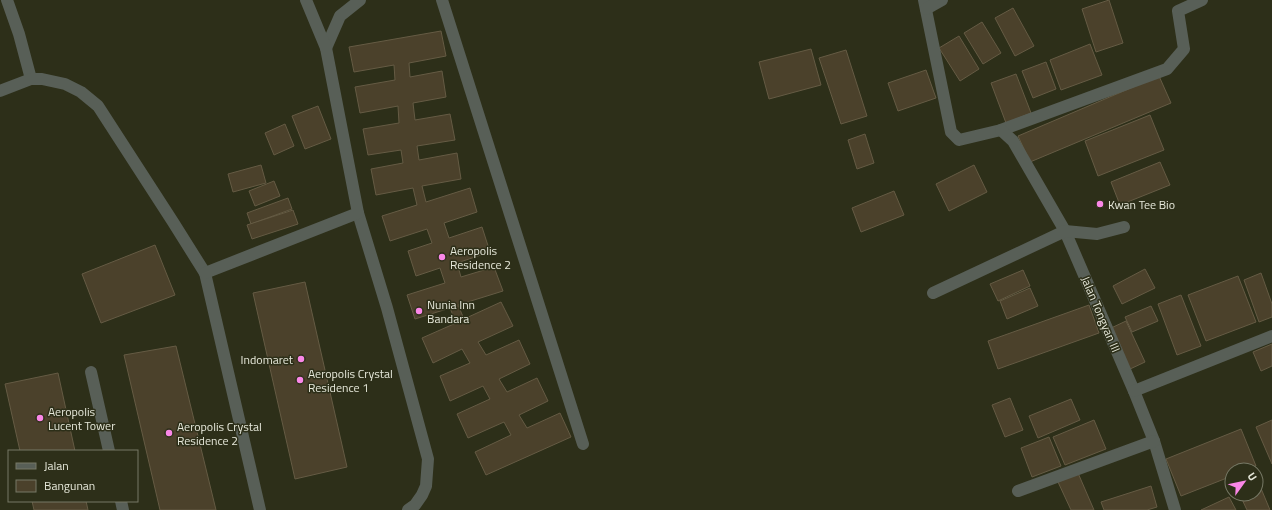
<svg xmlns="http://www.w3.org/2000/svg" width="1272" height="510" font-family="'Titillium Web',sans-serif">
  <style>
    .building { fill: #4b412b; stroke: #655b44 }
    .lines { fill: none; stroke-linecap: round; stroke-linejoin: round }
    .minor { stroke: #585f57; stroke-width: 12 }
    .poi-dot { fill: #fa87e7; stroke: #2d2f19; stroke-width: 1.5 }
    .labels { text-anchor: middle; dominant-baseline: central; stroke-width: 3; stroke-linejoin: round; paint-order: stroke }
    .poi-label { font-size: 12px; fill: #e6e8da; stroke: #2d2f19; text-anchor: start }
    .street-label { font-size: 12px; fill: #e6e8da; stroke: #2d2f19 }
  </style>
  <rect width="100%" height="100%" fill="#2d2f19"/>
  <g class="building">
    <polygon points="1109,0 1123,43 1096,52 1082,9"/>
    <polygon points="1013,8 1034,46 1015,56 995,18"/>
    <polygon points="982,22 1001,53 983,64 964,33"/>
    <polygon points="441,31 446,56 409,63 410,77 442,71 446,97 413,103 415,120 450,114 455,140 417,146 419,160 457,153 461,179 422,186 426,202 470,188 477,212 444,223 449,238 482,227 490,252 457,263 461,277 494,267 503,291 458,305 464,319 501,302 513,326 478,342 486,355 519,340 530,364 499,379 507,392 537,378 548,401 519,415 527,428 560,413 571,437 486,475 475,452 511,435 504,422 468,438 457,414 490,399 483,386 450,401 440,376 470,363 462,349 433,363 422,338 456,323 450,308 415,319 407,295 445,283 440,268 416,276 408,251 432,243 427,229 390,241 382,216 417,205 413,188 376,195 371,169 403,163 401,150 368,155 363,129 399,123 398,106 360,113 355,87 395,80 394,65 354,72 349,47"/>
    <polygon points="959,36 979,69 960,81 939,48"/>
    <polygon points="1090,44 1102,75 1061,90 1050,60"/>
    <polygon points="811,49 821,85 769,99 759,62"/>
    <polygon points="846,50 867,116 841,124 819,58"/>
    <polygon points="1046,62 1056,89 1033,98 1022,71"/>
    <polygon points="926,70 936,98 898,111 888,83"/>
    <polygon points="1016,74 1031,113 1006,123 991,83"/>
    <polygon points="1159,76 1171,103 1030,162 1018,136"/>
    <polygon points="318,106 331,139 305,149 292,116"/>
    <polygon points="1150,115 1164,150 1098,176 1085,141"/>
    <polygon points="285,124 294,146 274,155 265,133"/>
    <polygon points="865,134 874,163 857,169 848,140"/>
    <polygon points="1160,162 1170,185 1120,205 1111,182"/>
    <polygon points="261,165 266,183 233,192 228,174"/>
    <polygon points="974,165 987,192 949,211 936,184"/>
    <polygon points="274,181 280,196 255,206 249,191"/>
    <polygon points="894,191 904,215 861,232 852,208"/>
    <polygon points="288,198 292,209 251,224 247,213"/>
    <polygon points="293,210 298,224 252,239 247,225"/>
    <polygon points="155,245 175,295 101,323 82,274"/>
    <polygon points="1145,269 1155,288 1122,304 1113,286"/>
    <polygon points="1023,270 1030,286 998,301 990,284"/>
    <polygon points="1261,273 1272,304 1272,317 1259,322 1244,280"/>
    <polygon points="1238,276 1256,322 1206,341 1188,295"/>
    <polygon points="305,282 347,467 295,479 253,293"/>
    <polygon points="1030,288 1038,306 1007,319 1000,301"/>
    <polygon points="1181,295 1201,346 1177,355 1158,304"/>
    <polygon points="1089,305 1099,333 998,369 988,341"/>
    <polygon points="1151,306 1158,321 1132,332 1125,317"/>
    <polygon points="1126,321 1145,362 1128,370 1109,329"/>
    <polygon points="1272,344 1272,366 1261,371 1253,352"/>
    <polygon points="176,346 216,510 160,510 124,355"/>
    <polygon points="58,373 75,451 20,451 5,384"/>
    <polygon points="1010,398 1023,430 1005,437 992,405"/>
    <polygon points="1071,399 1080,420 1038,438 1029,416"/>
    <polygon points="1094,420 1106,449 1065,465 1053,437"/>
    <polygon points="1272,420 1272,464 1256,427"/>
    <polygon points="1241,429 1256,466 1246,470 1232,470 1232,476 1181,496 1166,459"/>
    <polygon points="1049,437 1061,466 1032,477 1021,448"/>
    <polygon points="1078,473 1094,510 1071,510 1058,482"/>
    <polygon points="1151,486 1157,507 1147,510 1104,510 1101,502"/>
    <polygon points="1260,486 1270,510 1247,510 1240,495 1256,494 1256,488"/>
    <polygon points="1229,497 1236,510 1201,510"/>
    <polygon points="32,501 86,501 88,510 34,510"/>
  </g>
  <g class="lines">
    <g class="minor">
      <polyline points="7,0 19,34 31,79"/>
      <polyline points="442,0 583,444"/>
      <polyline points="924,0 951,132 959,140 1001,130 1167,69 1184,49 1178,11 1202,0"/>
      <polyline points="926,9 942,0"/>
      <polyline points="326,48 340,16 360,0"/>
      <polyline points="0,91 31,79 42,79 65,84 81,92 98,106 173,222 205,273 260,510"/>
      <polyline points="1001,130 1013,141 1065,231 1134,391 1154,441 1175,510"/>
      <polyline points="358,213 387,308 428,459 426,486 422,495 415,505 408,510"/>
      <polyline points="205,273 358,213 326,48 306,0"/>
      <polyline points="933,293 1065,231 1097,234 1124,227"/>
      <polyline points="91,372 109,451"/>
      <polyline points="1134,391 1272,336"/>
      <polyline points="1018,491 1154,441"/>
      <polyline points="121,501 123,510"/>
    </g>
  </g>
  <g class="poi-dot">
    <circle cx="1100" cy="204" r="4"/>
    <circle cx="442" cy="257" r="4"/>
    <circle cx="419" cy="311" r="4"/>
    <circle cx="301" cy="359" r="4"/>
    <circle cx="300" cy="380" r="4"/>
    <circle cx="40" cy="418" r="4"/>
    <circle cx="169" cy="433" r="4"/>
  </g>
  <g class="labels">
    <g class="poi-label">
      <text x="1108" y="204">Kwan Tee Bio</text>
      <text x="450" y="250">Aeropolis<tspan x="450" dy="14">Residence 2</tspan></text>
      <text x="427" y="304">Nunia Inn<tspan x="427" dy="14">Bandara</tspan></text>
      <text x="293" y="359" text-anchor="end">Indomaret</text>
      <text x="308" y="373">Aeropolis Crystal<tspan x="308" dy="14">Residence 1</tspan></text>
      <text x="48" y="411">Aeropolis<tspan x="48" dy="14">Lucent Tower</tspan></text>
      <text x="177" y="426">Aeropolis Crystal<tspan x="177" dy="14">Residence 2</tspan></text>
    </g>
    <g class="street-label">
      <text transform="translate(1101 314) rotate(67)">Jalan Tongyan III</text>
    </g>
  </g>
  <rect x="8" y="450" width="130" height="52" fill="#2d2f19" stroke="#777966"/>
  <rect x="16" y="463" width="20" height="6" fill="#585f57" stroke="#777966"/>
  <text x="44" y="470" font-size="12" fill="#e6e8da">Jalan</text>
  <rect x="16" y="480" width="20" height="12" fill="#4b412b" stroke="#777966"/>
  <text x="44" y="490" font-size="12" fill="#e6e8da">Bangunan</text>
  <g transform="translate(1244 482) rotate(57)"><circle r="19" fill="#2d2f19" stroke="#777966"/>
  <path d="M0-3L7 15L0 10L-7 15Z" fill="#fa87e7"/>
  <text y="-6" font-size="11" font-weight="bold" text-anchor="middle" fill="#e6e8da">U</text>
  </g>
</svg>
